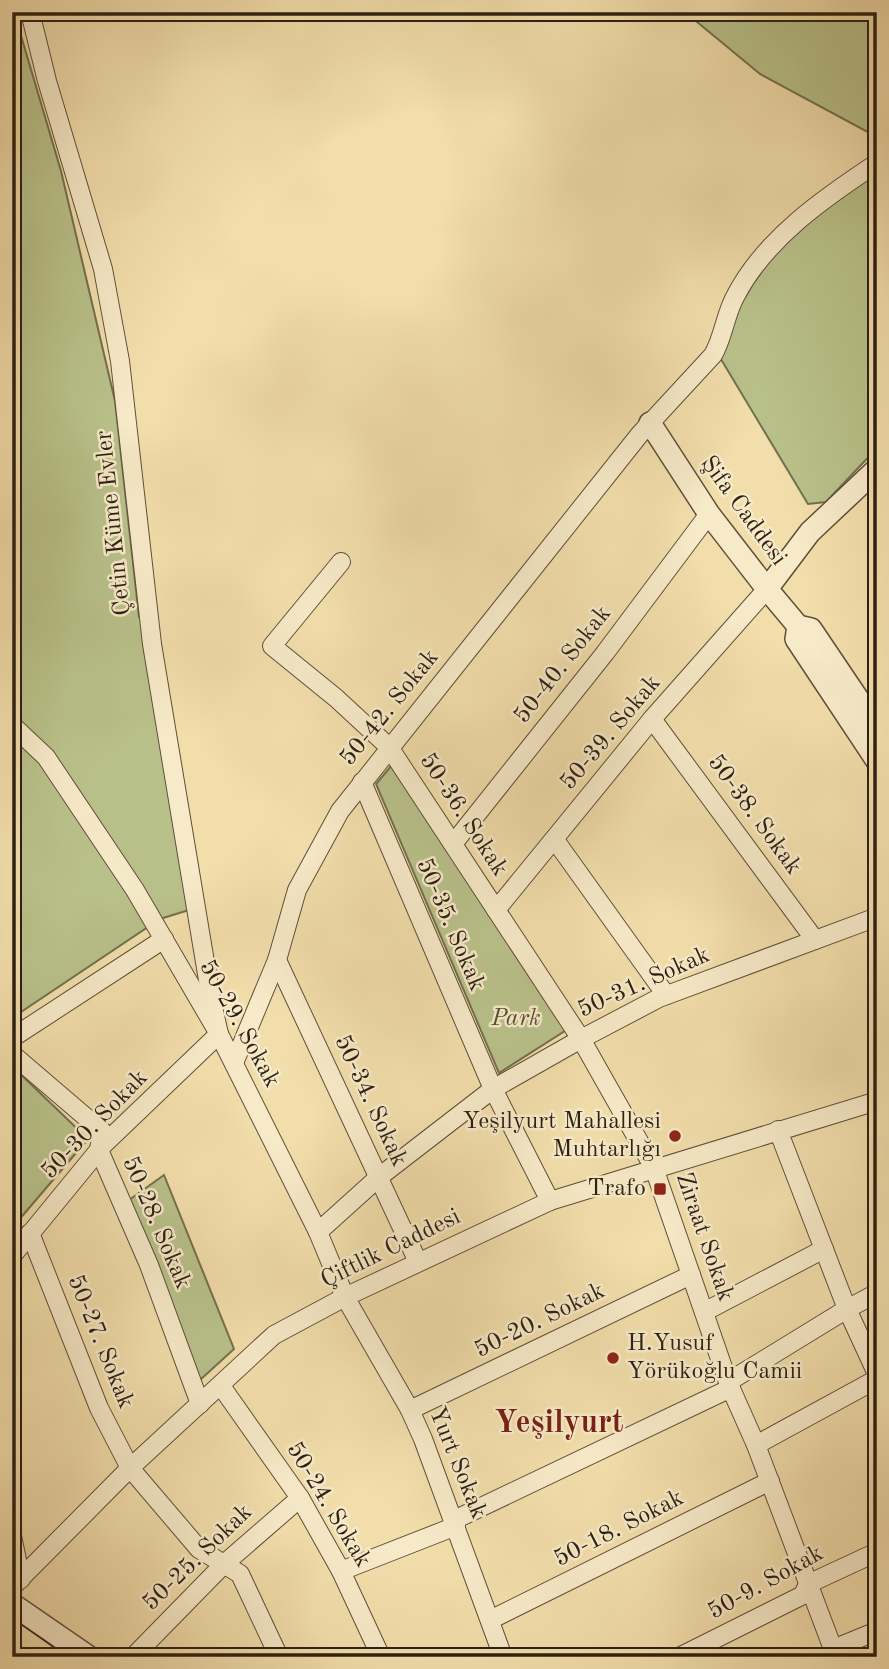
<svg xmlns="http://www.w3.org/2000/svg" width="889" height="1669" font-family="'Old Standard TT',serif">
  <style>
    .green { fill: #b9c18a; stroke: #73704f; stroke-width: 2 }
    .lines { fill: none; stroke-linecap: round; stroke-linejoin: round }
    .minor-casing { stroke: #5e4f3a; stroke-width: 20 }
    .tertiary-casing { stroke: #5e4f3a; stroke-width: 24 }
    .trunk-casing { stroke: #2d1f14; stroke-width: 31 }
    .minor { stroke: #f7eac8; stroke-width: 18 }
    .tertiary { stroke: #f7eac8; stroke-width: 21 }
    .trunk { stroke: #f2deab; stroke-width: 28 }
    .poi-dot { fill: #8f2418; stroke: #f7eac8; stroke-width: 2.5 }
    .labels { text-anchor: middle; dominant-baseline: central; stroke-width: 5; stroke-linejoin: round; paint-order: stroke }
    .street-label { font-size: 24px; fill: #2d1f14; stroke: #f7eac8 }
    .park-label { font-size: 24px; font-style: italic; fill: #575037; stroke: #f7eac8 }
    .poi-label { font-size: 24px; fill: #2d1f14; stroke: #f7eac8; text-anchor: end }
    .district-label { font-size: 32px; font-weight: bold; fill: #7a1f14; stroke: #f7eac8 }
  </style>
  <rect width="100%" height="100%" fill="#f2deab"/>
  <filter id="stains"><feTurbulence type="fractalNoise" baseFrequency=".00286" numOctaves="4"/><feColorMatrix values="0 0 0 0 .2 0 0 0 0 .09 0 0 0 0 .02 0 0 0 .5 -.17"/></filter>
  <radialGradient id="worn" r=".72"><stop offset=".6" stop-color="#630" stop-opacity="0"/><stop offset="1" stop-color="#630" stop-opacity=".3"/></radialGradient>
  <g class="green">
    <polygon points="12,12 14,12 61,171 115,401 139,617 156,621 189,910 160,919 12,1018"/>
    <polygon points="685,12 877,12 877,137 760,74"/>
    <polygon points="877,169 877,448 826,502 808,504 719,356 751,279 783,238"/>
    <polygon points="392,765 568,1029 499,1073 376,784"/>
    <polygon points="12,1066 88,1139 12,1228"/>
    <polygon points="164,1175 234,1349 200,1380 129,1200"/>
  </g>
  <g class="lines">
    <defs>
      <g id="minor">
        <polyline points="341,562 272,646 336,698 389,747 581,1039 654,1168 728,1382 756,1445 836,1657"/>
        <polyline points="652,719 815,940"/>
        <polyline points="12,725 46,757 135,890 219,1034 318,1232 345,1297 410,1410 423,1439 503,1657"/>
        <polyline points="362,782 493,1089 550,1201"/>
        <polyline points="555,840 666,995"/>
        <polyline points="453,844 605,653 709,514"/>
        <polyline points="496,910 652,719 767,589"/>
        <polyline points="277,960 418,1262"/>
        <polyline points="12,1038 164,939"/>
        <polyline points="12,1054 102,1131 99,1150 149,1265 200,1404"/>
        <path d="M 234,1063 L 277,960 L 297,890 L 340,811 L 640,434 L 713,355 C 724,336 725,314 736,295 C 766,238 824,198 877,163"/>
        <polyline points="778,1130 847,1309 877,1374"/>
        <polyline points="318,1232 379,1177 493,1089 581,1039 659,998 877,917"/>
        <polyline points="30,1233 99,1408 130,1468 199,1549 240,1574 279,1657"/>
        <polyline points="12,1256 103,1145 219,1034 211,998 152,644 120,361 103,269 47,81 30,12"/>
        <polyline points="704,1312 824,1249"/>
        <polyline points="728,1382 847,1309 877,1293"/>
        <polyline points="221,1386 300,1498 341,1571 381,1657"/>
        <polyline points="410,1410 691,1275"/>
        <polyline points="756,1445 877,1379"/>
        <polyline points="454,1520 731,1388"/>
        <polyline points="12,1536 21,1579"/>
        <polyline points="341,1571 456,1526"/>
        <polyline points="12,1587 130,1468 274,1335 345,1297 550,1201 877,1101"/>
        <polyline points="490,1620 770,1481"/>
        <polyline points="833,1649 877,1631"/>
        <polyline points="133,1657 224,1564 300,1498"/>
        <polyline points="679,1657 803,1595 808,1584 877,1552"/>
      </g>
      <g id="tertiary">
        <polyline points="650,423 709,514 767,589 798,626 811,629 877,727"/>
        <polyline points="767,589 810,532 877,469"/>
        <polyline points="798,626 796,639 877,761"/>
        <polyline points="12,1604 89,1657"/>
      </g>
      <polyline id="trunk" points="12,1636 42,1657"/>
    </defs>
    <use href="#minor" class="minor-casing"/>
    <use href="#tertiary" class="tertiary-casing"/>
    <use href="#trunk" class="trunk-casing"/>
    <use href="#minor" class="minor"/>
    <use href="#tertiary" class="tertiary"/>
    <use href="#trunk" class="trunk"/>
  </g>
  <g class="poi-dot">
    <circle cx="675" cy="1136" r="7"/>
    <rect x="653" y="1182" width="14" height="14" rx="3.5"/>
    <circle cx="613" cy="1358" r="7"/>
  </g>
  <g class="labels">
    <g class="street-label">
      <text transform="translate(743 511) rotate(54)">Şifa Caddesi</text>
      <text transform="translate(114 523) rotate(-96)">Çetin Küme Evler</text>
      <text transform="translate(563 665) rotate(-52)">50-40. Sokak</text>
      <text transform="translate(390 708) rotate(-51)">50-42. Sokak</text>
      <text transform="translate(611 733) rotate(-50)">50-39. Sokak</text>
      <text transform="translate(463 815) rotate(57)">50-36. Sokak</text>
      <text transform="translate(754 815) rotate(54)">50-38. Sokak</text>
      <text transform="translate(450 925) rotate(67)">50-35. Sokak</text>
      <text transform="translate(644 983) rotate(-24)">50-31. Sokak</text>
      <text transform="translate(239 1024) rotate(61)">50-29. Sokak</text>
      <text transform="translate(370 1101) rotate(65)">50-34. Sokak</text>
      <text transform="translate(95 1125) rotate(-46)">50-30. Sokak</text>
      <text transform="translate(156 1223) rotate(67)">50-28. Sokak</text>
      <text transform="translate(704 1237) rotate(71)">Ziraat Sokak</text>
      <text transform="translate(391 1249) rotate(-26)">Çiftlik Caddesi</text>
      <text transform="translate(540 1321) rotate(-26)">50-20. Sokak</text>
      <text transform="translate(100 1342) rotate(68)">50-27. Sokak</text>
      <text transform="translate(457 1463) rotate(68)">Yurt Sokak</text>
      <text transform="translate(328 1505) rotate(59)">50-24. Sokak</text>
      <text transform="translate(619 1529) rotate(-27)">50-18. Sokak</text>
      <text transform="translate(198 1558) rotate(-44)">50-25. Sokak</text>
      <text transform="translate(766 1583) rotate(-29)">50-9. Sokak</text>
    </g>
    <g class="park-label">
      <text x="516" y="1019">Park</text>
    </g>
    <g class="poi-label">
      <text x="661" y="1122">Yeşilyurt Mahallesi<tspan x="661" dy="28">Muhtarlığı</tspan></text>
      <text x="646" y="1189">Trafo</text>
      <text x="627" y="1344" text-anchor="start">H.Yusuf<tspan x="627" dy="28">Yörükoğlu Camii</tspan></text>
    </g>
    <g class="district-label">
      <text x="559" y="1424">Yeşilyurt</text>
    </g>
  </g>
  <rect width="889" height="1669" fill="none" stroke="#f2deab" stroke-width="42"/>
  <rect x="14" y="14" width="861" height="1641" fill="none" stroke="#2d1f14" stroke-width="3.5"/>
  <rect x="21" y="21" width="847" height="1627" fill="none" stroke="#2d1f14" stroke-width="2"/>
  <rect width="100%" height="100%" filter="url(#stains)"/>
  <rect width="100%" height="100%" fill="url(#worn)"/>
</svg>
